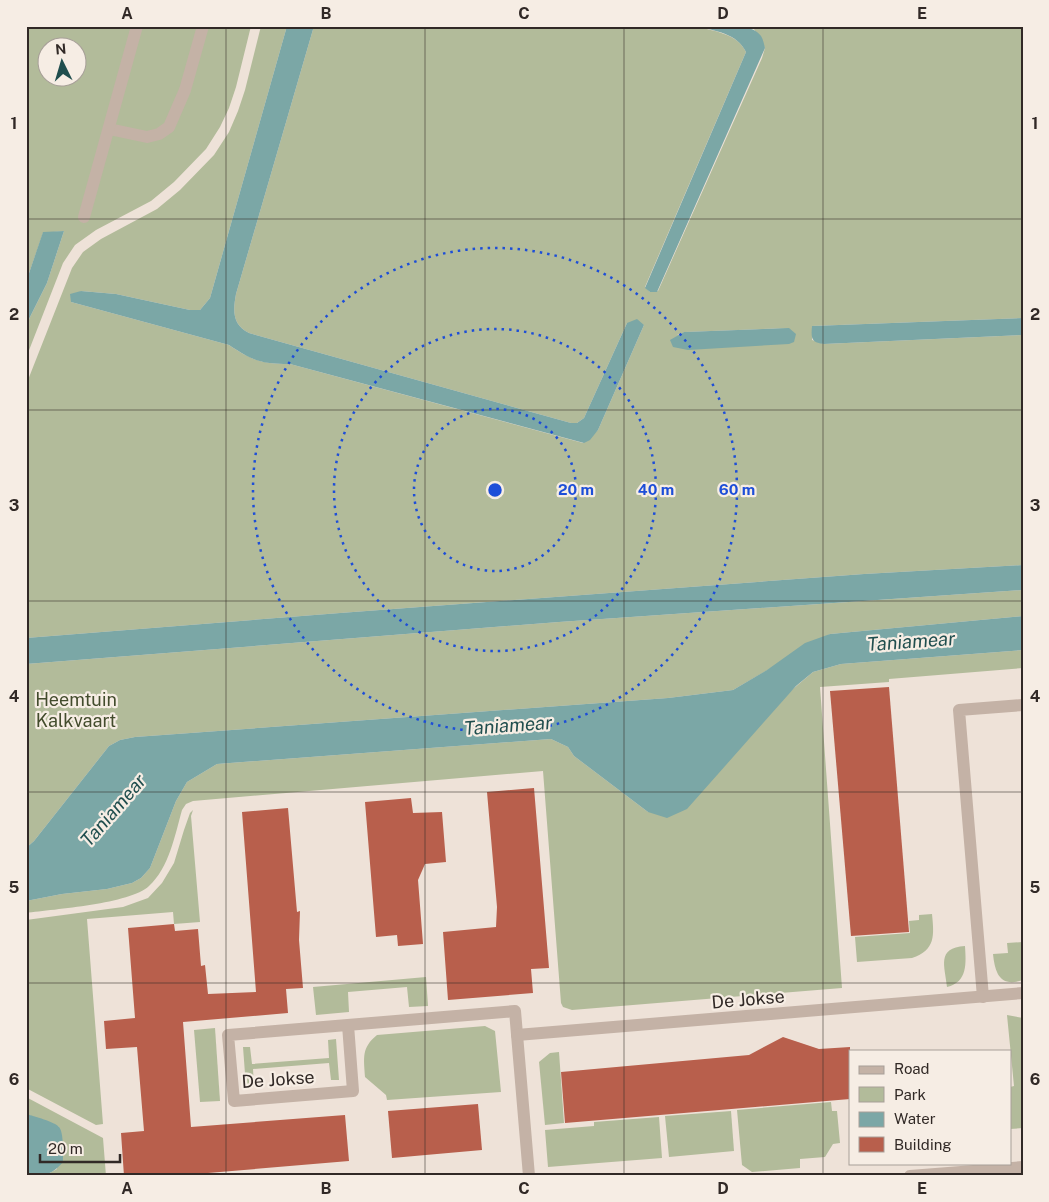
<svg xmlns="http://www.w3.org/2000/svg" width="1049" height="1202" font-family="'Public Sans',sans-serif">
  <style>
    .green { fill: #b2bb9a; fill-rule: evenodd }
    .water { fill: #7ba7a6 }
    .building { fill: #b85f4c }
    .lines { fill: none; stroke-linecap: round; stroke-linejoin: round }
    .service { stroke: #c4b2a6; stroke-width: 12 }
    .minor { stroke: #c4b2a6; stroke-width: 12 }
    .grid { fill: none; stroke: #312926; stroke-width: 1; stroke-opacity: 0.55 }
    .ring { fill: none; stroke: #1d4ed8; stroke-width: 2.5; stroke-dasharray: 2.5 5 }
    .labels { text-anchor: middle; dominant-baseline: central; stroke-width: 4.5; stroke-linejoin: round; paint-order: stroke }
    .park-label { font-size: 18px; fill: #434c2d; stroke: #f6ede4 }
    .street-label { font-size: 18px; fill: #312926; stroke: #f6ede4 }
    .water-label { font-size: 19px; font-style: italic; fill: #204e4e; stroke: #f6ede4 }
    .centre { fill: #1d4ed8; stroke: #f6ede4; stroke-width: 2.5 }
    .ring-label { font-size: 15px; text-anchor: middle; font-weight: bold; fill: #1d4ed8; stroke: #f6ede4; stroke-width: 4.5; stroke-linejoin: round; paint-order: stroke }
    .neatline { fill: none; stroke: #312926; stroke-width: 2 }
    .grid-label { font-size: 16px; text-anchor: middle; font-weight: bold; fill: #312926 }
  </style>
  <rect width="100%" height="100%" fill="#eee2d8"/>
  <g class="green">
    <path d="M 26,26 L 251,26 L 236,87 L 229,108 L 220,127 L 206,149 L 174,182 L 151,201 L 96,230 L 75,245 L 63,263 L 26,358 L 26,325 L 47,283 L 64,231 L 43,233 L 26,282 ZM 48,48 L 78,48 L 78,78 L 48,78 Z"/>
    <path d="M 261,26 L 287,26 L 210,298 L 200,310 L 190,310 L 116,294 L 81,291 L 71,302 L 229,345 C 253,361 262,364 290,364 L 583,443 L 598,430 L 644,325 L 627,323 L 584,418 L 577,423 L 571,423 L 249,333 C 232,325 233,310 236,294 L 314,26 L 696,26 C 715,32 737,33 746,52 L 645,287 L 650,292 L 658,291 L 762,58 L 765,48 L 754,29 L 744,26 L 1023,26 L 1023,318 L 812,326 L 812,340 L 824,344 L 1023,335 L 1023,565 L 864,574 L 340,613 L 26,638 L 26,385 L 72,268 L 83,252 L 101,239 L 157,209 L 180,190 L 214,155 L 229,132 L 238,111 L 245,90 ZM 789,328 L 677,335 L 685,332 Z"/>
    <polygon points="1023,590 1023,616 830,634 733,690 668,698 135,737 120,740 109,746 34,841 26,848 26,664 559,622"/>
    <path d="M 1023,650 L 1023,668 L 889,679 L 889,682 L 820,687 L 842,988 L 572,1010 L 563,1007 L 561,1003 L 543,771 L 193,801 L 186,804 L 182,810 C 175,835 169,868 149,886 C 130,904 55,909 26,913 L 26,901 L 62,894 L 107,889 L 132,883 L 141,878 L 150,868 L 176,801 L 187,782 L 217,764 L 551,739 L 568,747 L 574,756 L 648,812 L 813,672 L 841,664 Z"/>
    <polygon points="193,810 191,816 200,922 174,924 173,912 87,919 103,1124 96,1125 26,1088 26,920 123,907 148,898 162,883 174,863 184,830 190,813"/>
    <path d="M 932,914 C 934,935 936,950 912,958 L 857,962 L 855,937 L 910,933 L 909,921 L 919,920 L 919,915 Z"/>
    <path d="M 1023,942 L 1023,980 C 1000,988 995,973 993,954 L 1008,953 L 1007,943 Z"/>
    <path d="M 965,946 C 966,963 968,982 947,987 C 945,966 936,948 965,946 Z"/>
    <polygon points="426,977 428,1006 409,1007 407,987 348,992 349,1012 316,1015 313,987"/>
    <polygon points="1007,1015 1023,1018 1023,1128 1010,1129 1010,1087 1014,1086"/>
    <path d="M 485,1026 L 495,1031 L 501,1092 L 387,1100 L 386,1095 L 365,1077 C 364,1058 361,1048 377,1035 Z"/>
    <polygon points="215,1028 220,1101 200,1102 194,1030"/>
    <polygon points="336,1039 339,1080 331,1080 329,1063 253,1069 254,1087 246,1087 243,1047 250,1047 252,1064 329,1058 328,1040"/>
    <polygon points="559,1052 564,1123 545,1125 539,1062 550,1053"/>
    <polygon points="26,1097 103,1138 106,1176 44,1176 57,1169 59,1127 26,1114"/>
    <polygon points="831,1102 832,1111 837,1111 840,1143 833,1144 825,1157 800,1159 800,1168 752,1172 742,1165 737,1110"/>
    <polygon points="731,1111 734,1151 669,1157 665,1116"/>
    <polygon points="659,1117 662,1158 548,1167 545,1130 594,1126 594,1122"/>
  </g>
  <g class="water">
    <path d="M 287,26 L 314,26 L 236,294 C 233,310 232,325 249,333 L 571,423 L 577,423 L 584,418 L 627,323 L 637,319 L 644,325 L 598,430 L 590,440 L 584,443 L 290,364 C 261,364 253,361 229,345 L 71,302 L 70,294 L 81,291 L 116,294 L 190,310 L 200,310 L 210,298 Z"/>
    <path d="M 696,26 C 713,26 751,21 761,36 C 763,39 764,44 765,48 L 657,292 L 650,292 L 645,288 L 746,52 C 737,33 715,31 696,26 Z"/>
    <polygon points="64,231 47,283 26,325 26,282 43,232"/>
    <path d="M 1023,318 L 1023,335 L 824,344 C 811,343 811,338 812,326 Z"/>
    <polygon points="789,328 796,334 794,342 789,344 688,350 673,347 670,340 684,332"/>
    <polygon points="1023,565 1023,590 559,622 26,664 26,638 340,613 864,574"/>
    <polygon points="1023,616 1023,650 841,664 813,672 796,686 687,809 667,818 648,812 574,756 568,747 551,739 217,764 187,782 176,801 150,868 141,878 132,883 107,889 62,894 26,901 26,848 34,841 109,746 120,740 135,737 668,698 733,690 767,670 805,643 830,634"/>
    <path d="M 26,1114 C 34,1116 55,1122 59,1127 C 64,1132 63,1156 63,1162 C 51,1176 43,1176 26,1176 Z"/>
  </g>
  <g class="building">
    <polygon points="889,687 909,932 851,936 830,691"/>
    <polygon points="534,788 549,968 531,969 533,993 448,1000 443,932 496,927 497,907 487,792"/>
    <polygon points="411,798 413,813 442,812 446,862 425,864 418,880 423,944 398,946 397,935 376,937 365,802"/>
    <polygon points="288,808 297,912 300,911 299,940 303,988 286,989 288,1013 183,1022 191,1127 345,1115 349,1161 172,1176 124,1176 121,1133 144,1131 137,1047 106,1049 104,1021 135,1018 128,928 174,924 175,931 198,929 201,966 205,965 208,994 256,992 242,812"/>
    <polygon points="783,1037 819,1049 850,1047 850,1099 565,1123 561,1072 749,1055"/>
    <polygon points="478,1104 482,1150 392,1158 388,1111"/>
  </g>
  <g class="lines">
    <g class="service">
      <polyline points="109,129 147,137 159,134 169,127 185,90 203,26"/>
      <polyline points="84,217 137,26"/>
    </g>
    <g class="minor">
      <polyline points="983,997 959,710 1023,705"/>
      <polyline points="348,1025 353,1091 234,1101 228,1035 515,1011 529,1176"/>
      <polyline points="517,1035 1023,993"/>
      <polyline points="910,1176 1023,1167"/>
    </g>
  </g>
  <path class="grid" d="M 226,26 L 226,1176M 425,26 L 425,1176M 624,26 L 624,1176M 823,26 L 823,1176M 26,219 L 1023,219M 26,410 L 1023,410M 26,601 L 1023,601M 26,792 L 1023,792M 26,983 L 1023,983"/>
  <g class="ring">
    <circle cx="495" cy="490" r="81"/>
    <circle cx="495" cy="490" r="161"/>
    <circle cx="495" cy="490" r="242"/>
  </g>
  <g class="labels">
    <g class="park-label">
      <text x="76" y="699">Heemtuin<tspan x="76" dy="21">Kalkvaart</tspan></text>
    </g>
    <g class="street-label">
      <text transform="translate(748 999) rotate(-5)">De Jokse</text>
      <text transform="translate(278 1079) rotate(-4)">De Jokse</text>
    </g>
    <g class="water-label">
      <text transform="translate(911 641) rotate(-4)">Taniamear</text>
      <text transform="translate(508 725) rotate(-4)">Taniamear</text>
      <text transform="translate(113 810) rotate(-49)">Taniamear</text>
    </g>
  </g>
  <circle cx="495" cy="490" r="8" class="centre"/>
  <g class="ring-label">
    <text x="576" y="495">20 m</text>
    <text x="656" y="495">40 m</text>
    <text x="737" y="495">60 m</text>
  </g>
  <rect width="1049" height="1202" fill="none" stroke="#f6ede4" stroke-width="55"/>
  <rect x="849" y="1050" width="162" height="115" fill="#f6ede4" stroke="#a79f98"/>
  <rect x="859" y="1066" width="25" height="8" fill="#c4b2a6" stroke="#a79f98"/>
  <text x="894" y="1074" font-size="15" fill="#312926">Road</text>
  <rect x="859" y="1087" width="25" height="15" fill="#b2bb9a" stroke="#a79f98"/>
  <text x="894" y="1100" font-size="15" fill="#312926">Park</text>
  <rect x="859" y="1112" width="25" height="15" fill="#7ba7a6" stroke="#a79f98"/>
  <text x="894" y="1124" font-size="15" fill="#312926">Water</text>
  <rect x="859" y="1137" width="25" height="15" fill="#b85f4c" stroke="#a79f98"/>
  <text x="894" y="1150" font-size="15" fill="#312926">Building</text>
  <g transform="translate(62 62) rotate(355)"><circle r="24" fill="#f6ede4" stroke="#a79f98"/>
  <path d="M0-4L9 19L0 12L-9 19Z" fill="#204e4e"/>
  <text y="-8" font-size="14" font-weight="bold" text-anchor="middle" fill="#312926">N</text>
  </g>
  <path d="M40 1154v8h80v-8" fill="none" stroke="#312926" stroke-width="2.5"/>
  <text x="48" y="1154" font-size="15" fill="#312926" stroke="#f6ede4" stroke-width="4" paint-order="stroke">20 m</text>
  <rect x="28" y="28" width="994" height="1146" class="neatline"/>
  <g class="grid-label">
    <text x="127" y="19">A</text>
    <text x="326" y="19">B</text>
    <text x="524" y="19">C</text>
    <text x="723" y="19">D</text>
    <text x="922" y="19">E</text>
    <text x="14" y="129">1</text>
    <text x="1035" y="129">1</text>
    <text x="14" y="320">2</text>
    <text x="1035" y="320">2</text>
    <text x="14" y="511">3</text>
    <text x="1035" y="511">3</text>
    <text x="14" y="702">4</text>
    <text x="1035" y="702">4</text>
    <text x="14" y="893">5</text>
    <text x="1035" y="893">5</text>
    <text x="14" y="1085">6</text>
    <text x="1035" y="1085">6</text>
    <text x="127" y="1194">A</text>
    <text x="326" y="1194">B</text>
    <text x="524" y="1194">C</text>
    <text x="723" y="1194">D</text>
    <text x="922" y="1194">E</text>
  </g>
</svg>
